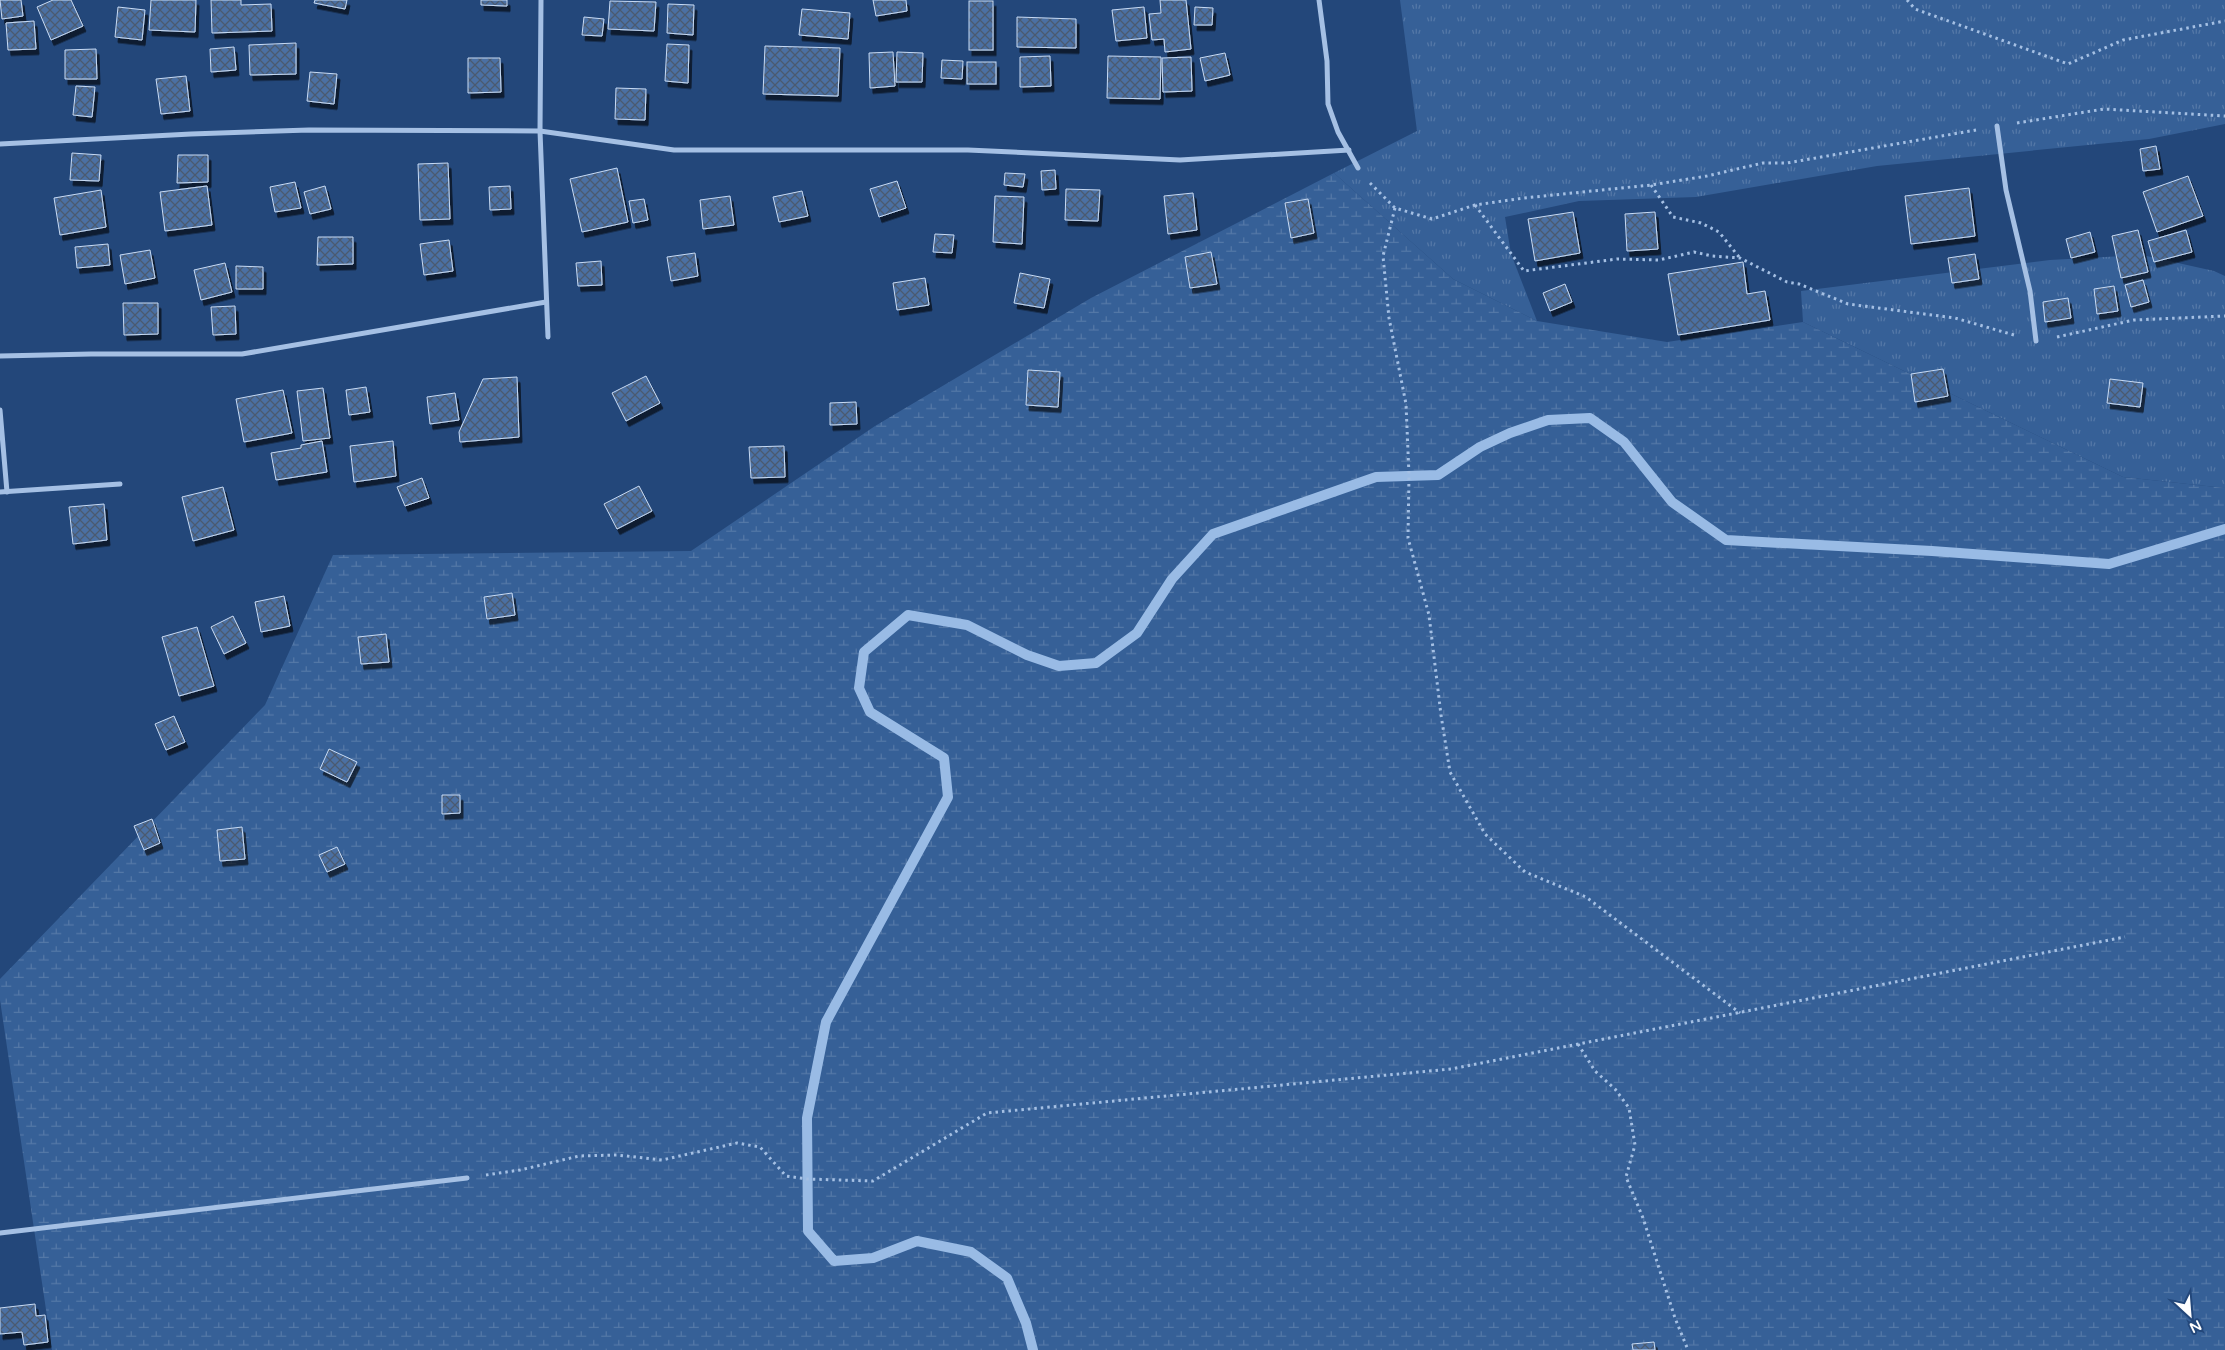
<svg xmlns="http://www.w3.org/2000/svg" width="2225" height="1350" font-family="'Varela Round',sans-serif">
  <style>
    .grass { fill: url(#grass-tufts) }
    .wetland { fill: url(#wetland-marsh) }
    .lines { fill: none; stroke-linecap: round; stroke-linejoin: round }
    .stream { stroke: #99bbe5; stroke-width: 10 }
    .building { fill: url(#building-cross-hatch); stroke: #c8dbf4; filter: url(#shadow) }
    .path { stroke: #a5c0e4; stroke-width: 3; stroke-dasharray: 2.5 4; stroke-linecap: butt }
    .street { stroke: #a5c0e4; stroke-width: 5 }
  </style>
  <defs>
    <pattern id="grass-tufts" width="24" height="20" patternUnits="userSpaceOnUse" patternTransform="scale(1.25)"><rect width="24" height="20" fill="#366097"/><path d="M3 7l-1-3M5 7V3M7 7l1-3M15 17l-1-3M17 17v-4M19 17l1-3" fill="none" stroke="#5478a7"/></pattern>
    <pattern id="wetland-marsh" width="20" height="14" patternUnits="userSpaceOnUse" patternTransform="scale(1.25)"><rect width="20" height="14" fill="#366097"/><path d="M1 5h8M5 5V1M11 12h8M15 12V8" fill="none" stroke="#5478a7"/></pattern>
    <pattern id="building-cross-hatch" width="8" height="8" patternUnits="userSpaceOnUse" patternTransform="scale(1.25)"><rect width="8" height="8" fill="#4b70a3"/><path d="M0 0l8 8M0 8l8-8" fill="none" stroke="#4c5a6f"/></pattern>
    <filter id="shadow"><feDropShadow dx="3" dy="5.5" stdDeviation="0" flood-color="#0009"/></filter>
  </defs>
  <rect width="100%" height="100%" fill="#23477a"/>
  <g class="grass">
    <polygon points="1400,0 2225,0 2225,124 2149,139 1877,166 1696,197 1579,201 1505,217 1511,254 1537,321 1453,279 1334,173 1417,131"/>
    <polygon points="2142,255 2214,271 2225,276 2225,488 2123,477 1803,322 1801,291 2050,260"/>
  </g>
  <polygon class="wetland" points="1334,173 1453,279 1537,321 1667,342 1803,322 2123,477 2225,488 2225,1350 52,1350 0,1000 0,979 265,705 333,555 691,551 875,426 1091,298"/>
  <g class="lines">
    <polyline class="stream" points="1033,1350 1026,1323 1007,1278 971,1252 917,1241 873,1258 834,1261 808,1231 807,1118 826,1022 948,797 944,758 870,712 859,688 864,652 908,615 967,625 1027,655 1059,666 1096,663 1137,633 1172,579 1213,534 1376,477 1438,475 1480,447 1510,433 1548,420 1590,418 1624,442 1672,502 1726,540 1932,551 2109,564 2225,529"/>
  </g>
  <g class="building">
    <polygon points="0,0 21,0 23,16 2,19"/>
    <polygon points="53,0 71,0 83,26 51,40 37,7"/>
    <polygon points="151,0 196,0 195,32 149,30"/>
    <polygon points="211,0 241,0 241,5 271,4 272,31 212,33"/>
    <polygon points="315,0 347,0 345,9 314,3"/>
    <polygon points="481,0 507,0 507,6 481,5"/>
    <polygon points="873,0 906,0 907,11 876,16"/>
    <polygon points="1160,0 1186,0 1191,49 1165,52 1164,39 1152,40 1149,14 1161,13"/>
    <polygon points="610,1 656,2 654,31 608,29"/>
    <rect x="969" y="1" width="24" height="49"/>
    <polygon points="668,4 694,5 693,35 667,33"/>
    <polygon points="118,7 145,10 142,40 115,37"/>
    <polygon points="1144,7 1147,38 1116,41 1112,10"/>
    <polygon points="1195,7 1213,8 1212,25 1194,25"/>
    <polygon points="802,9 850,13 848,39 799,35"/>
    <polygon points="584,17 604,19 602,36 582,35"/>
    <polygon points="1017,17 1076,19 1076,48 1017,47"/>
    <polygon points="34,21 36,49 8,50 6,23"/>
    <polygon points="296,43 296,74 250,75 249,45"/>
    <polygon points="667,44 689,45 688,83 665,81"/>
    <polygon points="765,46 840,48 838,96 763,94"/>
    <polygon points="234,47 236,70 211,72 210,49"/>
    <polygon points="96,49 97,79 65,79 65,50"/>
    <polygon points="893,52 895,86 870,88 869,53"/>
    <polygon points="897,52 923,53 922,82 896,82"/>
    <polygon points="1225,53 1230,75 1205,81 1200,58"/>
    <polygon points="1050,56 1051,86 1020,87 1020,57"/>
    <polygon points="1108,56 1161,57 1160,99 1107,98"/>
    <polygon points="1191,57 1192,91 1163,92 1162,58"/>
    <polygon points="468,58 500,58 501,92 468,93"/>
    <polygon points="942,60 963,61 962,79 941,78"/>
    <rect x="967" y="62" width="29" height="22"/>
    <polygon points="310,72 337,74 334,104 307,101"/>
    <polygon points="186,76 190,111 161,114 156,79"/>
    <polygon points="76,86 95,87 92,117 73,115"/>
    <polygon points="616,88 646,89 645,120 615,119"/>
    <polygon points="2156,146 2160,169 2143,171 2140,149"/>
    <polygon points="72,153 101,155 99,181 70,180"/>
    <polygon points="178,155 208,155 208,182 177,183"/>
    <polygon points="448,163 450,219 420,220 418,164"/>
    <polygon points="617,168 628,222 582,232 570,179"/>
    <polygon points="1055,170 1056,189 1042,190 1041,171"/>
    <polygon points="1005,173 1025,174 1023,187 1004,185"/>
    <polygon points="2188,176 2203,216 2157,232 2143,192"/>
    <polygon points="897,181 906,208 879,217 870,189"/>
    <polygon points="295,182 301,208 275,212 270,187"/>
    <polygon points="207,186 212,225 165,231 160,192"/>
    <polygon points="325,186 331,209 310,214 304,192"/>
    <polygon points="510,186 511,209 490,210 489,187"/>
    <polygon points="1969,188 1975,236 1911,244 1905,196"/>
    <polygon points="1066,189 1100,190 1098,221 1065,220"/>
    <polygon points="101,190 106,227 60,235 54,198"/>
    <polygon points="802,191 808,216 779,222 773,197"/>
    <polygon points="1193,193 1197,230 1168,234 1164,196"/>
    <polygon points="730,196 734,225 703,229 700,200"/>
    <polygon points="995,196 1024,197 1022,244 993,242"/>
    <polygon points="644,199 648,220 633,223 629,201"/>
    <polygon points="1308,199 1314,233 1291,238 1285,203"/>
    <polygon points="1573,212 1580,253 1535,261 1528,219"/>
    <polygon points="1655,212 1658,249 1627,251 1625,214"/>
    <polygon points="2138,230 2148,272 2121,278 2112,236"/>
    <polygon points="2186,230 2192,252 2154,262 2148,241"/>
    <polygon points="2090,232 2095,252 2071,258 2066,239"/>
    <polygon points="935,234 954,235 952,253 933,252"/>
    <polygon points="318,237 353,237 353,264 317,265"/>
    <polygon points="449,240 453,271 424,275 420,244"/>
    <polygon points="108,244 110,265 77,268 75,247"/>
    <polygon points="150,250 155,278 125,284 120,255"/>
    <polygon points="1211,252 1217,284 1190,288 1185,257"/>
    <polygon points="695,253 698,276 671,281 667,257"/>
    <polygon points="1975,254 1979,279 1952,283 1948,258"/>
    <polygon points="601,261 602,285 578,286 576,263"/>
    <polygon points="1743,262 1747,294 1765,291 1770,320 1678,335 1668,274"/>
    <polygon points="225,263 232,292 201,300 194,270"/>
    <polygon points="236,266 263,267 263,289 236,289"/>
    <polygon points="1020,273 1050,279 1044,308 1014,303"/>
    <polygon points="925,278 929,305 897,310 893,283"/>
    <polygon points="2143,280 2149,302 2131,307 2125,285"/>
    <polygon points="1565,284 1572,302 1550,311 1543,293"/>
    <polygon points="2114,286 2118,311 2097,314 2094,289"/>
    <polygon points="2068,298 2071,318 2045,322 2043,302"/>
    <polygon points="123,303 158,303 158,334 124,335"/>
    <polygon points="235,306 236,334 213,335 211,307"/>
    <polygon points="1943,369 1948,396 1915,402 1911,374"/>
    <polygon points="1028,370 1060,372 1058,407 1026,405"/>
    <polygon points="646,376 660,403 626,421 612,393"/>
    <polygon points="517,377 519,437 460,442 459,432 483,379"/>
    <polygon points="2110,379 2143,383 2140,407 2107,403"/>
    <polygon points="366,387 370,412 349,415 346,390"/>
    <polygon points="323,388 330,438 303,441 297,391"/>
    <polygon points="283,390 292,433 244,442 236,399"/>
    <polygon points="455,393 459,420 430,424 427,397"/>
    <polygon points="856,402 857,424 830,425 830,403"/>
    <polygon points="322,441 327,472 276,480 271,453 301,448 301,445"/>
    <polygon points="393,441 396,476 354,482 350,446"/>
    <polygon points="784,446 785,477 751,478 749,447"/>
    <polygon points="422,478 429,498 405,506 397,487"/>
    <polygon points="639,486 652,511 617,529 604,504"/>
    <polygon points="223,487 234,530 193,541 182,497"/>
    <polygon points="104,504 107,540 73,544 69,507"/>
    <polygon points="512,593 515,615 487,619 484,597"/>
    <polygon points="284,596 290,626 261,632 255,602"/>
    <polygon points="233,616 246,643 224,654 211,627"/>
    <polygon points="197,627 214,686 179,696 162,637"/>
    <polygon points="386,634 389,662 361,664 358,637"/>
    <polygon points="174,716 185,742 166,750 155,724"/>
    <polygon points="329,749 357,762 347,782 320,769"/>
    <polygon points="442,795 460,795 460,813 442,814"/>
    <polygon points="152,819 160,843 144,850 134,826"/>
    <polygon points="242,827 245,859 220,861 217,830"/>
    <polygon points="337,847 345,864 327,872 319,855"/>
    <polygon points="35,1304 36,1316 45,1315 48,1342 24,1345 22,1332 0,1334 0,1308"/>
    <polygon points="1654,1342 1655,1350 1633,1350 1632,1344"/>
  </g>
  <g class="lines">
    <g class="path">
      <polyline points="1907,0 1915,9 2068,64 2123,40 2225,21"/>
      <polyline points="2017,123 2104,109 2225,116"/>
      <polyline points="1370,183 1395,208 1432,219 1475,205 1524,198 1651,185 1707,176 1763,163 1787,163 1976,130"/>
      <polyline points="1651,185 1673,217 1701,223 1719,232 1739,257"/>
      <polyline points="1475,205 1524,271 1617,259 1659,260 1694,252 1712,256 1740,258 1787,282 1799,284 1848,304 1955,318 2014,335"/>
      <polyline points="1395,208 1383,256 1389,318 1406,404 1409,475 1408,538 1429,615 1441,715 1450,772 1485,834 1525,872 1586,897 1740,1013"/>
      <polyline points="2057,337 2134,320 2225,316"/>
      <polyline points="1578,1044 1595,1071 1615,1089 1629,1108 1635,1145 1626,1177 1643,1218 1675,1318 1688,1350"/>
      <polyline points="486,1175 520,1170 579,1156 617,1155 662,1160 737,1143 760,1147 786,1176 807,1179 873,1181 987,1113 1451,1069 2125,937"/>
    </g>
    <g class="street">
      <polyline points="541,0 540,131 548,337"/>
      <polyline points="1319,0 1327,61 1328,104 1338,132 1358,168"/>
      <polyline points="1997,126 2006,190 2030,291 2036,341"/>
      <polyline points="0,144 191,134 309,130 540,131 674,150 968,150 1180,160 1349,150"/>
      <polyline points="0,356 91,354 242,354 546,302"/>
      <polyline points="0,410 7,492"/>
      <polyline points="0,492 120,484"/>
      <polyline points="0,1233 467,1178"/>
    </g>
  </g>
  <g transform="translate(2190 1315) rotate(154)" stroke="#23477a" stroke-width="4" paint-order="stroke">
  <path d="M0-4L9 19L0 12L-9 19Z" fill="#ffffff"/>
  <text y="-8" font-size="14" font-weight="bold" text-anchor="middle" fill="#ffffff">N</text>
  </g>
</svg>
